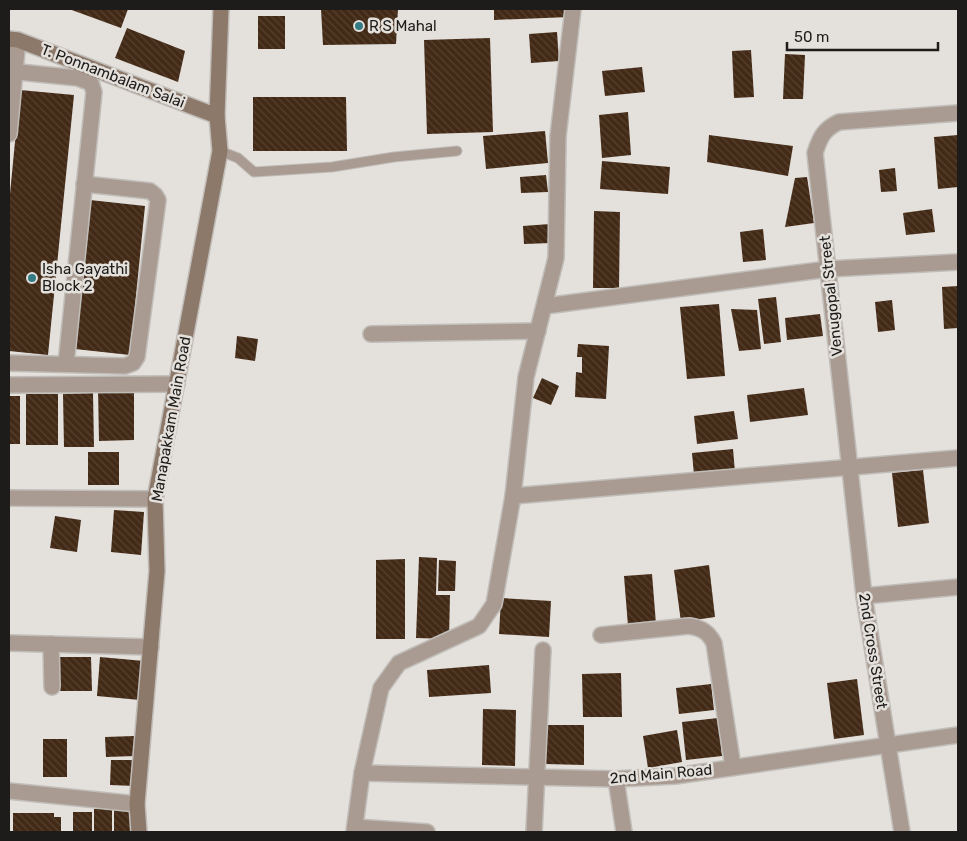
<svg xmlns="http://www.w3.org/2000/svg" width="967" height="841" font-family="Rubik,sans-serif">
  <style>
    .building { fill: url(#building-back-hatch) }
    .lines { fill: none; stroke-linecap: round; stroke-linejoin: round }
    .lane-casing { stroke: #c0bdb9; stroke-width: 11 }
    .street-casing { stroke: #c0bdb9; stroke-width: 18 }
    .secondary-casing { stroke: #c0bdb9; stroke-width: 18 }
    .lane { stroke: #a99b91; stroke-width: 9 }
    .street { stroke: #a99b91; stroke-width: 15 }
    .secondary { stroke: #8d796a; stroke-width: 15 }
    .poi-dot { fill: #347c84; stroke: #e4e0dc; stroke-width: 2 }
    .labels { text-anchor: middle; dominant-baseline: central; stroke-width: 5; stroke-linejoin: round; paint-order: stroke }
    .poi-label { font-size: 15px; fill: #1e1c1b; stroke: #e4e0dc; text-anchor: start }
    .street-label { font-size: 15px; fill: #1e1c1b; stroke: #e4e0dc }
  </style>
  <defs>
    <pattern id="building-back-hatch" width="6" height="6" patternUnits="userSpaceOnUse" patternTransform="scale(1.25)"><rect width="6" height="6" fill="#432a16"/><path d="M-1 5l2 2M0 0l6 6M5-1l2 2" fill="none" stroke="#55402f"/></pattern>
  </defs>
  <rect width="100%" height="100%" fill="#e4e0dc"/>
  <g class="building">
    <polygon points="69,9 128,9 121,28"/>
    <polygon points="321,9 398,9 396,44 323,45"/>
    <polygon points="494,9 569,9 569,17 494,20"/>
    <rect x="258" y="16" width="27" height="33"/>
    <polygon points="127,28 185,51 178,82 115,58"/>
    <polygon points="557,32 559,61 531,63 529,34"/>
    <polygon points="490,38 493,132 427,134 424,40"/>
    <polygon points="751,50 754,97 734,98 732,51"/>
    <polygon points="785,54 805,55 803,99 783,99"/>
    <polygon points="642,67 645,92 605,96 602,71"/>
    <polygon points="20,90 74,95 48,355 9,351 9,204"/>
    <polygon points="253,97 346,97 347,151 253,151"/>
    <polygon points="628,112 631,155 602,158 599,115"/>
    <polygon points="545,131 548,163 486,169 483,136"/>
    <polygon points="709,135 793,146 788,176 707,162"/>
    <polygon points="958,135 958,187 938,189 934,137"/>
    <polygon points="602,161 670,167 668,194 600,189"/>
    <polygon points="895,168 897,191 881,192 879,170"/>
    <polygon points="546,175 548,192 521,193 520,177"/>
    <polygon points="807,177 814,223 785,227 795,178"/>
    <polygon points="90,200 145,206 130,355 75,349"/>
    <polygon points="932,209 935,232 906,235 903,213"/>
    <polygon points="594,211 620,212 619,288 593,288"/>
    <polygon points="550,224 551,243 524,244 523,226"/>
    <polygon points="763,229 766,260 743,262 740,232"/>
    <polygon points="958,286 958,328 944,329 942,287"/>
    <polygon points="776,297 781,342 764,344 758,299"/>
    <polygon points="892,300 895,330 878,332 875,302"/>
    <polygon points="719,304 725,376 687,379 680,307"/>
    <polygon points="731,309 757,310 761,349 739,351"/>
    <polygon points="820,314 823,336 787,340 785,318"/>
    <polygon points="237,336 258,339 255,361 235,358"/>
    <polygon points="578,344 609,346 606,399 575,397 576,372 582,373 582,357 577,357"/>
    <polygon points="542,378 559,386 551,405 533,398"/>
    <polygon points="98,388 134,388 134,440 99,441"/>
    <polygon points="804,388 808,415 750,422 747,395"/>
    <polygon points="93,393 94,447 64,447 63,394"/>
    <rect x="26" y="394" width="32" height="51"/>
    <rect x="9" y="396" width="11" height="48"/>
    <polygon points="734,411 738,439 697,444 694,416"/>
    <polygon points="733,449 735,472 694,475 692,453"/>
    <rect x="88" y="452" width="31" height="33"/>
    <polygon points="923,470 929,523 898,527 892,473"/>
    <polygon points="114,510 144,512 141,555 111,552"/>
    <polygon points="55,516 81,520 77,552 50,548"/>
    <polygon points="419,557 437,558 436,595 450,595 449,639 416,638"/>
    <polygon points="405,559 405,639 376,639 376,560"/>
    <polygon points="439,560 456,561 455,591 438,591"/>
    <polygon points="709,565 715,617 681,622 674,570"/>
    <polygon points="652,574 656,624 628,626 624,576"/>
    <polygon points="501,598 551,601 549,637 499,634"/>
    <polygon points="55,657 91,657 92,691 55,691"/>
    <polygon points="100,657 144,661 140,700 97,696"/>
    <polygon points="489,665 491,693 429,697 427,670"/>
    <polygon points="621,673 622,717 583,717 582,674"/>
    <polygon points="857,679 864,735 834,739 827,683"/>
    <polygon points="711,684 714,710 679,714 676,688"/>
    <polygon points="483,709 516,710 515,766 482,765"/>
    <polygon points="718,718 722,756 686,760 682,722"/>
    <polygon points="545,725 584,725 584,765 545,764"/>
    <polygon points="677,730 682,762 648,768 643,736"/>
    <polygon points="134,736 135,756 106,757 105,737"/>
    <rect x="43" y="739" width="24" height="38"/>
    <polygon points="111,760 135,760 135,786 110,785"/>
    <polygon points="114,807 132,807 134,832 114,832"/>
    <rect x="94" y="809" width="18" height="23"/>
    <rect x="73" y="812" width="19" height="20"/>
    <polygon points="13,813 54,813 54,817 61,817 61,832 13,832"/>
  </g>
  <g class="lines">
    <defs>
      <polyline id="lane" points="220,151 238,158 254,172 332,167 394,157 457,151"/>
      <g id="street">
        <polyline points="9,71 78,78 91,83 94,92 66,364"/>
        <polyline points="9,134 18,40"/>
        <polyline points="545,306 828,269 958,262"/>
        <polyline points="371,334 538,331"/>
        <polyline points="9,363 125,366 133,363 137,357 158,200 155,195 150,191 84,184"/>
        <polyline points="9,385 177,384"/>
        <polyline points="513,496 958,458"/>
        <polyline points="9,498 155,499"/>
        <polyline points="864,596 958,587"/>
        <path d="M 601,635 L 689,626 C 702,628 708,632 714,643 L 733,767"/>
        <polyline points="9,643 151,647"/>
        <polyline points="51,644 52,687"/>
        <polyline points="362,773 616,779 675,776 958,735"/>
        <polyline points="616,779 624,832"/>
        <polyline points="9,791 137,804"/>
        <polyline points="355,827 427,832"/>
        <polyline points="354,832 362,773 381,688 399,663 479,626 494,604 513,496 526,377 556,258 558,136 573,9"/>
        <polyline points="534,832 543,650"/>
        <path d="M 902,832 L 864,596 L 815,153 C 820,137 824,129 839,122 L 958,113"/>
      </g>
      <g id="secondary">
        <polyline points="9,39 18,40 217,116"/>
        <polyline points="139,832 137,804 157,571 155,499 220,151 217,116 221,9"/>
      </g>
    </defs>
    <use href="#lane" class="lane-casing"/>
    <use href="#street" class="street-casing"/>
    <use href="#secondary" class="secondary-casing"/>
    <use href="#lane" class="lane"/>
    <use href="#street" class="street"/>
    <use href="#secondary" class="secondary"/>
  </g>
  <g class="poi-dot">
    <circle cx="359" cy="26" r="5"/>
    <circle cx="32" cy="278" r="5"/>
  </g>
  <g class="labels">
    <g class="poi-label">
      <text x="369" y="26">R S Mahal</text>
      <text x="42" y="269">Isha Gayathi<tspan x="42" dy="17">Block 2</tspan></text>
    </g>
    <g class="street-label">
      <text transform="translate(113 76) rotate(21)">T. Ponnambalam Salai</text>
      <text transform="translate(831 296) rotate(-96)">Venugopal Street</text>
      <text transform="translate(171 419) rotate(-80)">Manapakkam Main Road</text>
      <text transform="translate(873 651) rotate(81)">2nd Cross Street</text>
      <text transform="translate(661 774) rotate(-5)">2nd Main Road</text>
    </g>
  </g>
  <rect width="967" height="841" fill="none" stroke="#1e1c1b" stroke-width="20"/>
  <path d="M787 42v8h151v-8" fill="none" stroke="#1e1c1b" stroke-width="2.5"/>
  <text x="794" y="42" font-size="15" fill="#1e1c1b" stroke="#e4e0dc" stroke-width="4" paint-order="stroke">50 m</text>
</svg>
